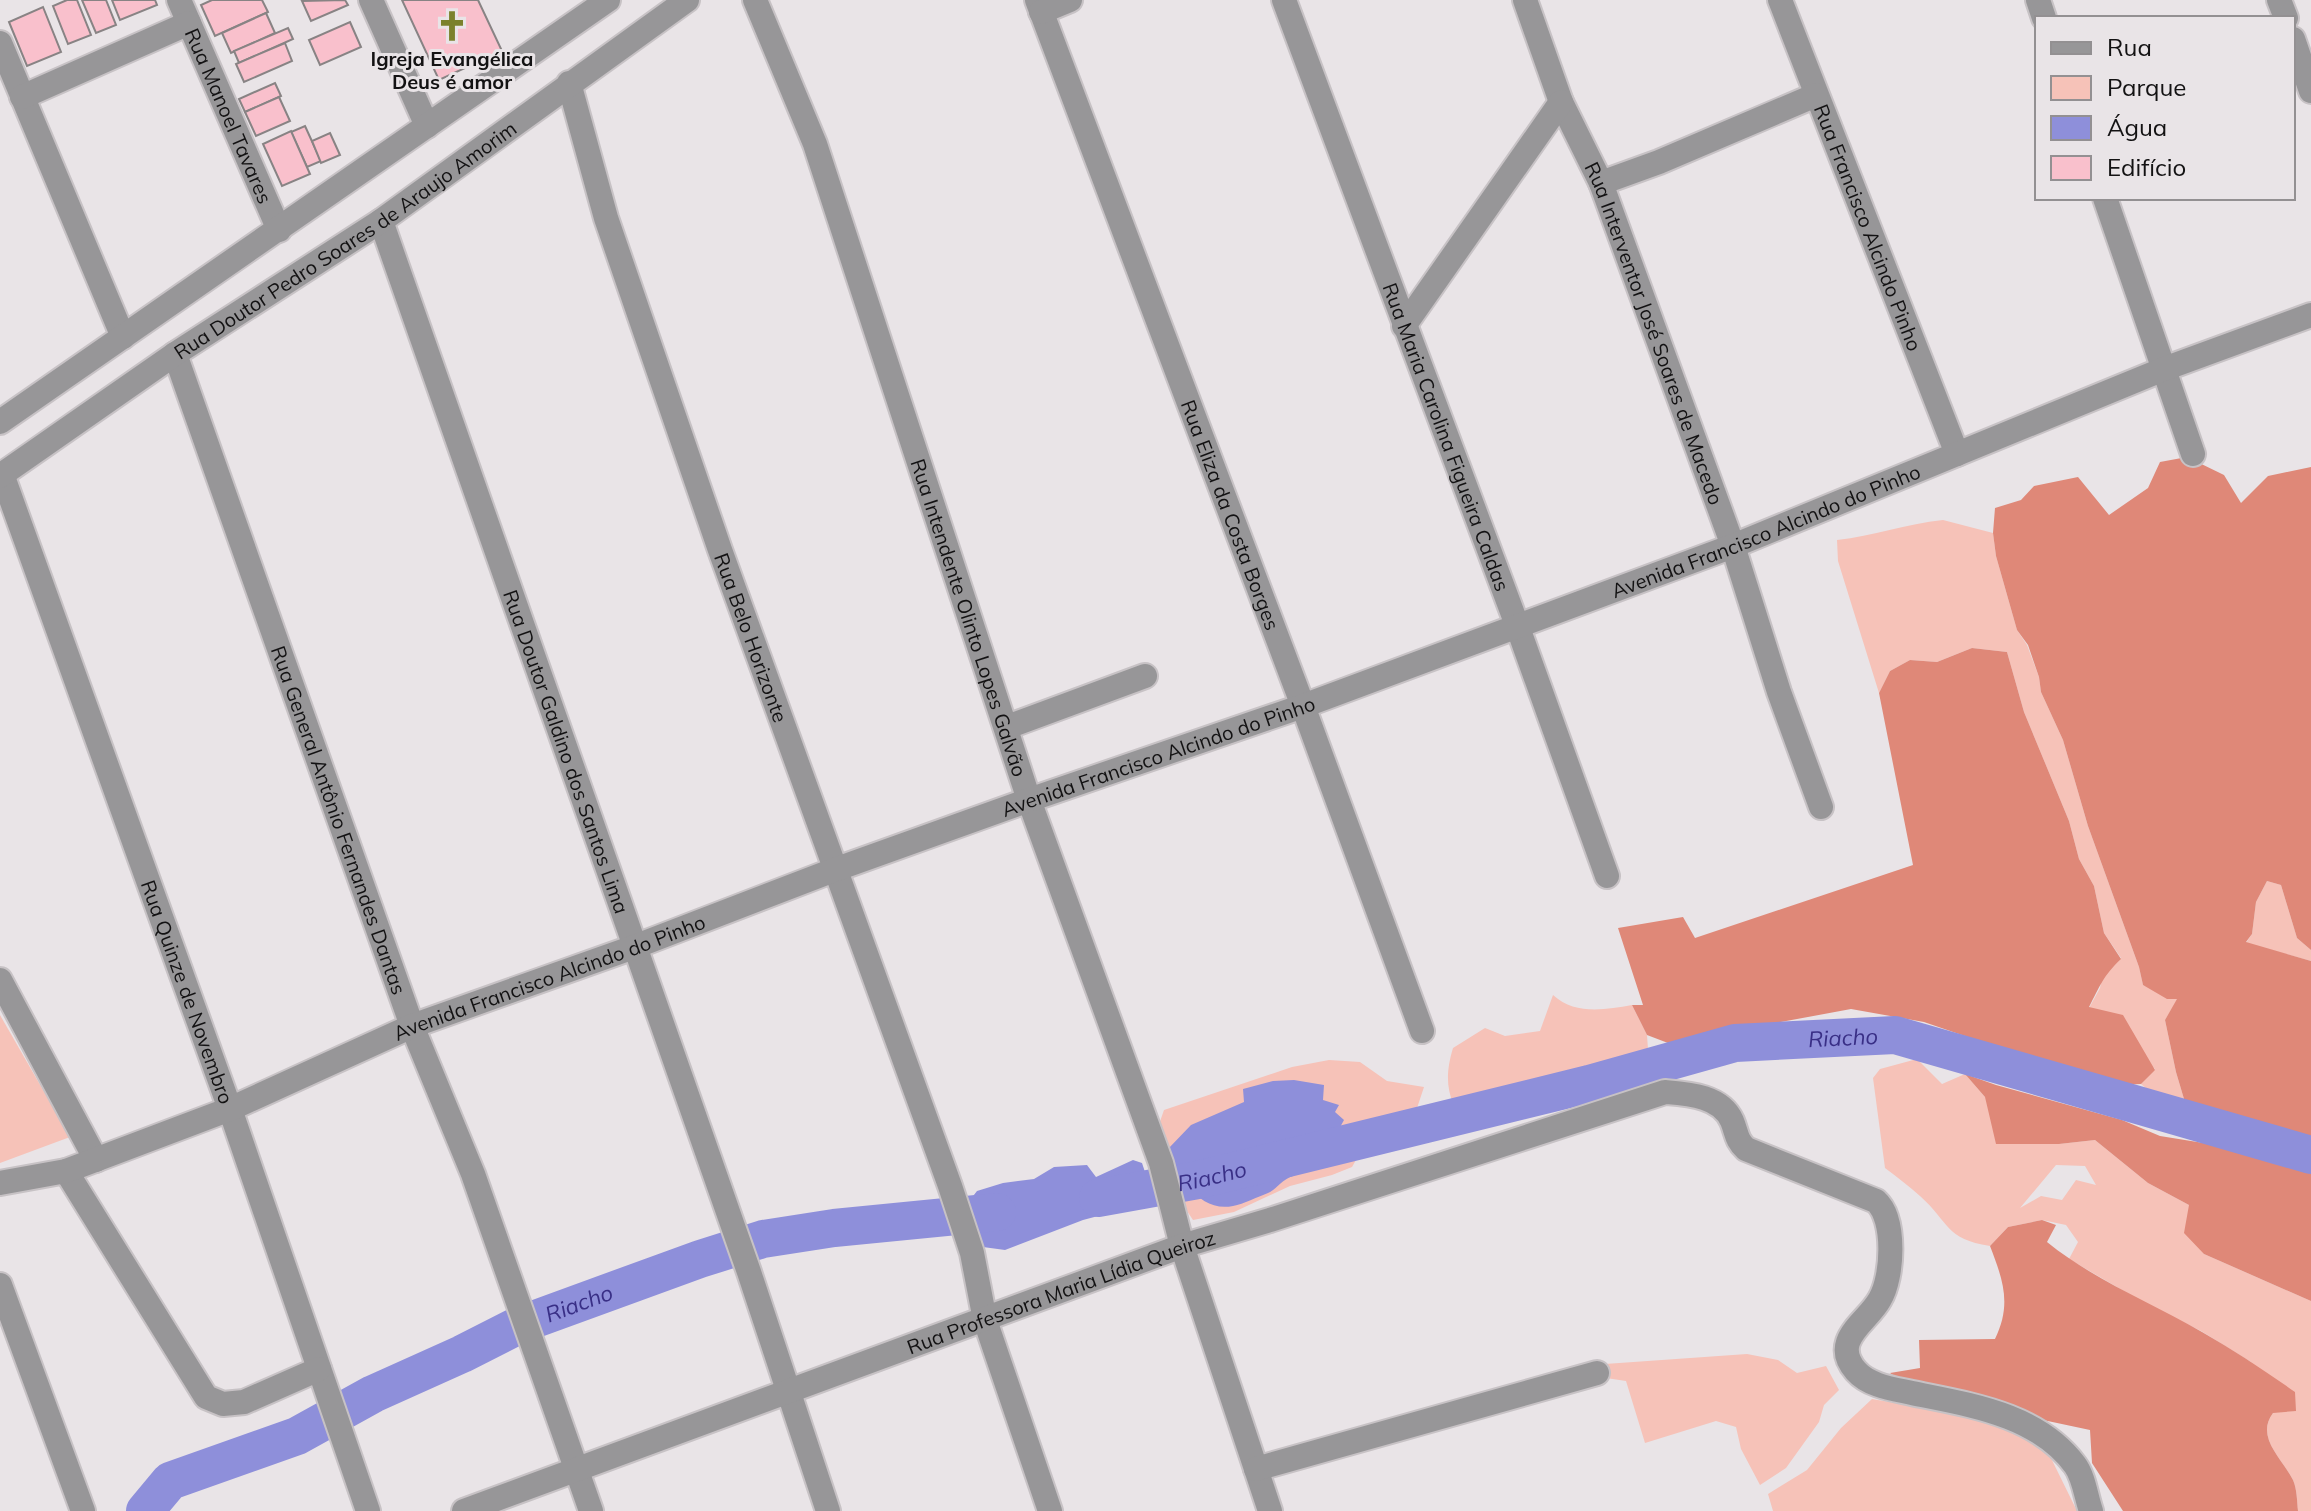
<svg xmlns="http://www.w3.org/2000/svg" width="2311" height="1511" font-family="Mulish,sans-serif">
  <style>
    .green { fill: #f6c2b8; fill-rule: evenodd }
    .forest { fill: #df8878 }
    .water { fill: #8e8fda }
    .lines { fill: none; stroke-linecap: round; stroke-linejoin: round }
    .river { stroke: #8e8fda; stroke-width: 38 }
    .building { fill: #f9c0cc; stroke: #888384; stroke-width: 2 }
    .minor-casing { stroke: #c7c2c5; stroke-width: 28 }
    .minor { stroke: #979698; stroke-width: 24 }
    .labels { text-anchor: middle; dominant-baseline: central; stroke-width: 6; stroke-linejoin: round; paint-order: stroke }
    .poi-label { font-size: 20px; font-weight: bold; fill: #131213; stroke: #e9e4e7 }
    .street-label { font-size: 20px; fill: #131213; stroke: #e9e4e7 }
    .water-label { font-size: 22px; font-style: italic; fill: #392f86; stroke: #e9e4e7 }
  </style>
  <rect width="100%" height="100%" fill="#e9e4e7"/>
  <g class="green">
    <path d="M 1943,520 L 1993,533 L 1996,556 L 2017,630 L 2027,645 L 2039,677 L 2041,692 L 2063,740 L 2088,826 L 2139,967 L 2143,985 L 2178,999 L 2165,1020 L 2176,1072 L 2187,1109 L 2164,1103 L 2141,1084 L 2155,1069 L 2089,1008 L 2100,988 L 2102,977 L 2121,958 L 2104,933 L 2094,886 L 2079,859 L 2069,821 L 2024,712 L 2007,652 L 1972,648 L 1937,662 L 1910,660 L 1890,671 L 1879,693 L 1838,561 L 1837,540 C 1873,536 1906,524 1943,520 Z"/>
    <polygon points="2267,881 2281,885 2297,938 2311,950 2311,961 2246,943 2252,934 2256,902"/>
    <path d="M 1553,995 C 1575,1015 1604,1010 1632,1005 L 1647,1035 L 1650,1078 L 1467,1132 C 1450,1100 1442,1085 1453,1048 L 1485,1028 L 1505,1036 L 1540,1031 Z"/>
    <polygon points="0,1015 70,1137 0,1163"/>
    <path d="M 1917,1059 L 1942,1084 L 1965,1074 L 1985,1097 L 2059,1144 L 2095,1140 L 2148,1183 L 2189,1205 L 2204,1254 L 2311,1301 L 2311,1511 L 2298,1511 C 2297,1501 2297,1489 2293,1480 C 2282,1458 2255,1437 2273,1413 L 2251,1362 L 2201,1331 L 2146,1304 L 2069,1259 L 2078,1242 L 2066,1225 L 2042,1220 L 2008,1227 L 1990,1246 C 1945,1239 1950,1223 1920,1196 C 1909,1186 1897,1177 1885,1168 L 1873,1078 L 1880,1069 ZM 2056,1165 L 2085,1166 L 2096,1185 L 2076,1180 L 2062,1200 L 2041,1196 L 2020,1208 Z"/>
    <polygon points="1329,1060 1360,1062 1387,1081 1424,1087 1416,1111 1377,1123 1352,1167 1332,1175 1290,1186 1234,1212 1193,1220 1181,1202 1156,1133 1164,1110 1292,1067"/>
    <polygon points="1747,1354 1778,1360 1797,1373 1826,1366 1839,1390 1824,1405 1819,1422 1786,1468 1760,1485 1741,1449 1736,1427 1716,1421 1645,1443 1626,1381 1606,1378 1605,1364"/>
    <polygon points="1872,1399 1996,1420 2048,1452 2077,1511 1773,1511 1768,1494 1807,1470 1841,1428"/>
  </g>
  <g class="forest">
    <polygon points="2187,457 2224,475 2241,503 2268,476 2311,467 2311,950 2297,938 2281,885 2267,881 2256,902 2252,934 2246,942 2311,961 2311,1142 2187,1109 2176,1072 2165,1020 2177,999 2167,999 2143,985 2139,967 2088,826 2063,740 2041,692 2039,677 2028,645 2017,630 1996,556 1993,533 1995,508 2021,500 2034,486 2078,477 2109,515 2148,488 2160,462"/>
    <path d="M 1972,648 L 2007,652 L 2024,712 L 2069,821 L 2079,859 L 2094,886 L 2104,933 L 2121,959 C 2103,976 2100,986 2089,1007 L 2123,1015 L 2155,1070 L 2141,1084 L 2118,1085 L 2049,1065 L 1924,1022 L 1851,1009 L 1668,1043 L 1647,1035 L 1632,1005 L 1643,1005 L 1618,928 L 1683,917 L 1695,938 L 1913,865 L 1879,693 L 1890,671 L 1910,660 L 1937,662 Z"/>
    <polygon points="1965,1074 1996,1085 2122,1120 2160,1136 2222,1146 2311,1171 2311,1301 2204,1254 2184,1233 2189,1205 2148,1183 2095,1140 2059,1144 1996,1144 1985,1097"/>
    <path d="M 2042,1220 L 2056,1225 L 2047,1242 C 2094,1280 2150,1302 2202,1332 C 2234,1350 2265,1371 2295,1392 L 2296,1411 L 2273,1413 C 2255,1437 2282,1458 2293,1480 C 2297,1489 2297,1501 2298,1511 L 2123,1511 L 2092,1463 L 2090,1430 L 2043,1420 L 2005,1403 L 1900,1380 L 1890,1373 L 1920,1368 L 1919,1340 L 1995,1339 C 2012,1304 2003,1280 1990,1246 L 2008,1227 Z"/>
  </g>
  <g class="water">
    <path d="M 1294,1080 L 1324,1085 L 1323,1100 L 1339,1105 L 1335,1112 L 1344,1120 L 1332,1142 L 1303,1164 L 1291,1167 L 1293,1176 C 1281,1180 1277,1189 1268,1193 C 1257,1197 1244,1204 1233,1206 C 1198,1213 1179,1175 1168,1149 L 1191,1125 L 1244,1102 L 1243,1089 L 1273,1081 Z"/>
    <polygon points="1133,1160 1142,1163 1147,1178 1146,1195 1132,1207 1083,1220 1005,1250 983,1247 971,1224 967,1204 977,1191 1003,1183 1034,1179 1054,1167 1087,1165 1096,1177"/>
  </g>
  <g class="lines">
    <g class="river">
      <path id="s1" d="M 1098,1198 L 1198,1180 L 1589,1084 L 1735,1043 L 1895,1035 L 2311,1155"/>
      <path id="s2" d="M 145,1511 L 170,1481 L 297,1436 L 373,1394 L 462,1354 L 519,1325 L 700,1259 L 763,1239 L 834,1228 L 997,1212"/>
    </g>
  </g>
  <g class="building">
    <polygon points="67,0 77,0 91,35 68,44 53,6"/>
    <polygon points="82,0 106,0 116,25 96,33"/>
    <polygon points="112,0 155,0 157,5 120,20"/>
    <polygon points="212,0 262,0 268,12 215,36 201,5"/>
    <polygon points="345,0 348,5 311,21 302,1"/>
    <polygon points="402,0 478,0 502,51 439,80"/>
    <polygon points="43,7 61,52 27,66 9,22"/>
    <polygon points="266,13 275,33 231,53 222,33"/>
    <polygon points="350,22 361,47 320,65 309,40"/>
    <polygon points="288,28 293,39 239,63 234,51"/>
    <polygon points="285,43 292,61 244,82 236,64"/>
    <polygon points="275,83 281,96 245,112 239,99"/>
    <polygon points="279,97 290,121 256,136 245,112"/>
    <polygon points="305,126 321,161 307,167 291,132"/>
    <polygon points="291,131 310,174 282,186 263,144"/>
    <polygon points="330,133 340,155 321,163 312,141"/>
  </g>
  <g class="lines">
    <defs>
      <g id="minor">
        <path id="s3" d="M 179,0 L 279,230"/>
        <polyline points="371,0 427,126"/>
        <path id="s4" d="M 755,0 L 815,144 L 1029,800 L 1161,1163 L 1182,1246 L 1270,1511"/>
        <path id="s5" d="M 1037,0 L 1303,706 L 1422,1031"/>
        <path id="s6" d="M 1284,0 L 1517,625 L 1607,876"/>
        <path id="s7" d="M 1525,0 L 1561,102 L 1601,183 L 1733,546 L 1779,692 L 1821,807"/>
        <path id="s8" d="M 1780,0 L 1957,454"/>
        <polyline points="2038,0 2044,18"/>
        <polyline points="2279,0 2286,18"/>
        <polyline points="1041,12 1070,0"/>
        <polyline points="2293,39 2311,91"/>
        <polyline points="0,43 123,337"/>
        <path id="s9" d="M 569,83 L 606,218 L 720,550 L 950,1186 L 972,1253 L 985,1320 L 1050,1511"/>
        <polyline points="22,97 189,23"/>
        <polyline points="1601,183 1659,162 1816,95"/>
        <polyline points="2105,198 2193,454"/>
        <path id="s10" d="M 381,221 L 749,1272 L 828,1511"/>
        <polyline points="1404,326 1561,102"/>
        <path id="s11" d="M 175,354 L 412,1026 L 473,1174 L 591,1511"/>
        <polyline points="0,422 608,0"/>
        <path id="s12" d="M 2,474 L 230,1109 L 368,1511"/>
        <path id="s13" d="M 0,476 L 175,354 L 381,221 L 687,0"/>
        <polyline points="1007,727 1145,676"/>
        <polyline points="0,980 96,1160"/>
        <polyline points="66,1171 206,1397 223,1404 244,1402 319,1369"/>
        <path id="s14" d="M 0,1183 L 66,1171 L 230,1109 L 412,1026 L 634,947 L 834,870 L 1029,800 L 1303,706 L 1733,546 L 2164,369 L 2311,315"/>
        <polyline points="0,1285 83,1511"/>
        <polyline points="1256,1469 1597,1373"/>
        <path id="s15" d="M 464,1511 L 1182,1246 L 1270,1220 L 1665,1092 C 1689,1094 1721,1096 1732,1121 C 1737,1133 1736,1140 1746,1149 L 1876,1201 C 1896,1219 1893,1277 1880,1299 C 1868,1322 1829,1340 1856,1371 C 1869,1386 1894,1389 1912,1393 C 1970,1405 2037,1414 2075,1465 C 2084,1477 2086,1497 2091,1511"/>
      </g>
    </defs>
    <use href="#minor" class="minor-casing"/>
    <use href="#minor" class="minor"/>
  </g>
  <defs>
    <symbol id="church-bare" viewBox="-9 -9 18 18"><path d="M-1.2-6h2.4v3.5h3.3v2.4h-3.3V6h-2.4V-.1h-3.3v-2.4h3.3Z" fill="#7b812c" stroke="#e9e4e7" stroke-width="2.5" paint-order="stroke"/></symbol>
  </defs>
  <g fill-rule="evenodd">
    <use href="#church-bare" x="430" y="4" width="44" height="44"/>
  </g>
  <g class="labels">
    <g class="poi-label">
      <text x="452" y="58">Igreja Evangélica<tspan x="452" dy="23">Deus é amor</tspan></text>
    </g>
    <g class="street-label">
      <text stroke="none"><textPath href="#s3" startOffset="126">Rua Manoel Tavares</textPath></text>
      <text stroke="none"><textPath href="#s8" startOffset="244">Rua Francisco Alcindo Pinho</textPath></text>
      <text stroke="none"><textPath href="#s13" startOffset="418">Rua Doutor Pedro Soares de Araujo Amorim</textPath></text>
      <text stroke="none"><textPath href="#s7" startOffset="358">Rua Interventor José Soares de Macedo</textPath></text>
      <text stroke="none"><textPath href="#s6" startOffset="466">Rua Maria Carolina Figueira Caldas</textPath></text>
      <text stroke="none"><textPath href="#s5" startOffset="550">Rua Eliza da Costa Borges</textPath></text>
      <text stroke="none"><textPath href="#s14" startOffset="1884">Avenida Francisco Alcindo do Pinho</textPath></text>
      <text stroke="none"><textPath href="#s4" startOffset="654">Rua Intendente Olinto Lopes Galvão</textPath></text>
      <text stroke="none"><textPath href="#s9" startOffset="584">Rua Belo Horizonte</textPath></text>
      <text stroke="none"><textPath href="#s10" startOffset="562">Rua Doutor Galdino dos Santos Lima</textPath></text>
      <text stroke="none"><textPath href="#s14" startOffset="1236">Avenida Francisco Alcindo do Pinho</textPath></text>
      <text stroke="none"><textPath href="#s11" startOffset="494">Rua General Antônio Fernandes Dantas</textPath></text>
      <text stroke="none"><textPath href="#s14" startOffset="588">Avenida Francisco Alcindo do Pinho</textPath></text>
      <text stroke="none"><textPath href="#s12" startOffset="550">Rua Quinze de Novembro</textPath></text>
      <text stroke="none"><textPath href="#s15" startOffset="636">Rua Professora Maria Lídia Queiroz</textPath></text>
    </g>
    <g class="water-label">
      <text stroke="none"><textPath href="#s1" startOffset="764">Riacho</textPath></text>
      <text stroke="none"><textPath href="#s1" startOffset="116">Riacho</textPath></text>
      <text stroke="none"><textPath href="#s2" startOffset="486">Riacho</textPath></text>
    </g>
  </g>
  <rect x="2035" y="16" width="260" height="184" fill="#e9e4e7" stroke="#939092" stroke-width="2"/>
  <rect x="2051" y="42" width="40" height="12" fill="#979698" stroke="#939092" stroke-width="2"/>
  <text x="2107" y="56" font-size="24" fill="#131213">Rua</text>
  <rect x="2051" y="76" width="40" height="24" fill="#f6c2b8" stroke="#939092" stroke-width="2"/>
  <text x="2107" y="96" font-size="24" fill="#131213">Parque</text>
  <rect x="2051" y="116" width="40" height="24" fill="#8e8fda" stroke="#939092" stroke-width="2"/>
  <text x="2107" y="136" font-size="24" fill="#131213">Água</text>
  <rect x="2051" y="156" width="40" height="24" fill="#f9c0cc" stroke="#939092" stroke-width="2"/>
  <text x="2107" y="176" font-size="24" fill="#131213">Edifício</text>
</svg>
